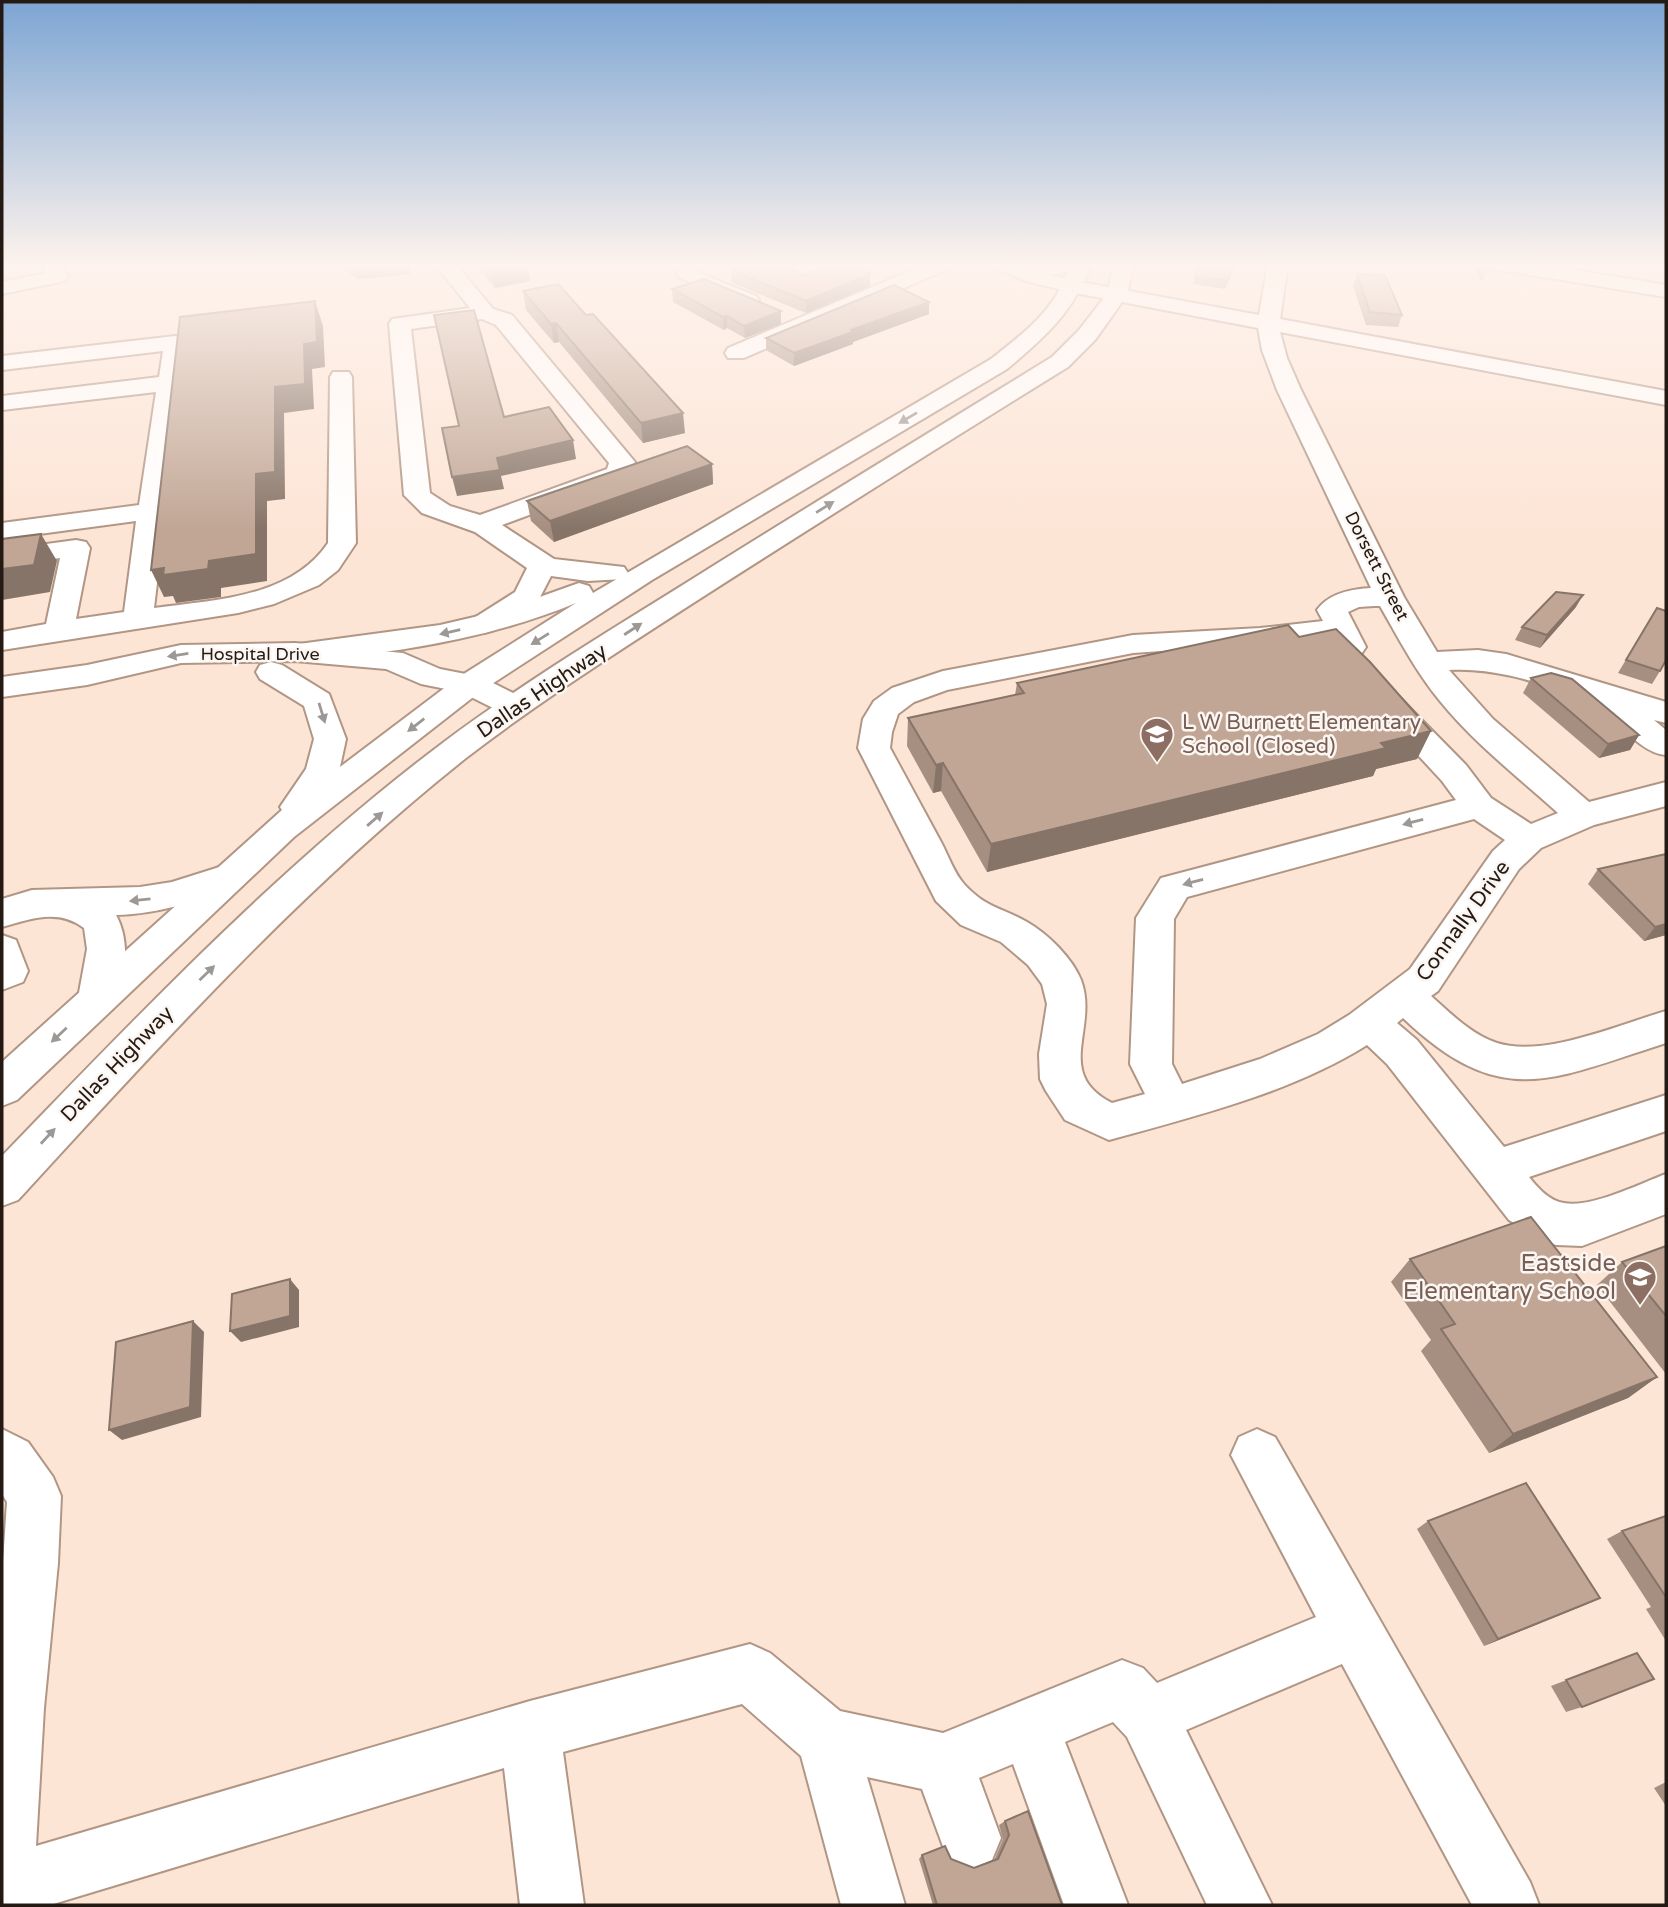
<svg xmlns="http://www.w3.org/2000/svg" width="1668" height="1907" font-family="'Varela Round',sans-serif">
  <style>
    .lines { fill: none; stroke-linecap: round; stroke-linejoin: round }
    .minor-casing { stroke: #b19685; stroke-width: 4 }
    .major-casing { stroke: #b19685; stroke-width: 4 }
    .minor { fill: #fff; fill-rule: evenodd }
    .major { fill: #fff; fill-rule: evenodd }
    .wall { fill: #a68f80 }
    .shaded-wall { fill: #877468 }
    .building { fill: #c1a695; stroke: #877468; stroke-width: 2 }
    .oneway { fill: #9c9895 }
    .labels { text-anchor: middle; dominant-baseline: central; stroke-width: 5; stroke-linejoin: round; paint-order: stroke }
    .far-street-label { font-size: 18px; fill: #241a13; stroke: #fcf6f2 }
    .street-label { font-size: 21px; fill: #241a13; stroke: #fcf6f2 }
    .education-label { font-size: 21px; fill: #785e54; stroke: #fcf6f2; text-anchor: start }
    .near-education-label { font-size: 24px; fill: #785e54; stroke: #fcf6f2; text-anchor: end }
  </style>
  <rect width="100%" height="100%" fill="#fde5d6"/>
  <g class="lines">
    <defs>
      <g id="minor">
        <polygon points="41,263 61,263 68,277 65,281 2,294 2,282 46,273"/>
        <path d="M 434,263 L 455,263 L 493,309 L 512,315 L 635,462 L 627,479 L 502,525 L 554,559 L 624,567 L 628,573 L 624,579 L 588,581 L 551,576 L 537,603 L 494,630 L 484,633 L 474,630 L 469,624 L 474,618 L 515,592 L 527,568 L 475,532 L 422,513 L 404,495 L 389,324 L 392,319 L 400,318 L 470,308 ZM 482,319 L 496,325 L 609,463 L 607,469 L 480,515 L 450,506 L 430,493 L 411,329 Z"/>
        <polygon points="929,263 955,263 952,267 744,358 728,358 725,353 728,348"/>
        <path d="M 992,263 L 1019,263 L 1039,272 L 1075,281 L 1259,315 L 1268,263 L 1288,263 L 1280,319 L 1666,391 L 1666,405 L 1280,332 L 1287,358 L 1301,390 L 1404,597 L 1437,652 L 1478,650 L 1506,654 L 1666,702 L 1666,723 L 1654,720 L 1666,730 L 1666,755 C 1644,754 1622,727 1606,713 L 1601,706 L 1603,704 C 1552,688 1503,667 1449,670 L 1493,719 L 1589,802 L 1666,782 L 1666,806 L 1594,825 L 1541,848 L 1519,869 L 1438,991 L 1431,996 C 1450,1013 1472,1035 1497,1043 C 1544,1058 1621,1024 1666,1011 L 1666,1043 C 1552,1079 1502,1112 1403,1018 L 1397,1023 L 1417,1040 L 1504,1147 L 1666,1095 L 1666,1131 L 1529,1177 C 1538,1188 1549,1201 1564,1203 C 1592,1208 1639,1184 1666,1174 L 1666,1214 L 1582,1246 L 1556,1245 L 1540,1239 L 1509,1220 L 1387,1064 L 1367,1045 C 1290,1093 1196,1116 1109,1140 L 1065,1120 L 1046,1091 L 1040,1079 L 1039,1054 L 1047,1004 L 1042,984 L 1028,965 L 1001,942 L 961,925 L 936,901 L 858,748 L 863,719 L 874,701 L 892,688 L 943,671 L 1133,635 L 1260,628 L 1323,621 L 1317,610 C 1329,593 1352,589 1371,588 L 1277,390 L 1262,350 L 1258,328 L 1075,293 L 1025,281 L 995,267 ZM 1374,606 L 1380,606 C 1399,639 1416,672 1440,701 C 1474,743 1518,777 1558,813 L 1531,824 L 1491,798 L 1466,765 L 1401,699 L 1390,696 L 1379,699 L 1374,706 L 1379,713 L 1442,781 L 1456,800 L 1161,878 L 1136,918 L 1130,1064 L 1145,1094 L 1112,1103 C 1053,1073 1099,1028 1081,980 C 1072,958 1048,934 1027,922 C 1001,907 987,909 964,884 C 954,873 948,855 941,842 C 924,811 907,779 890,748 L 892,732 L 898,714 L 914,702 L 947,690 L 1133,653 L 1332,639 L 1340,653 L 1351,656 L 1362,653 L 1366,647 L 1348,612 L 1359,607 ZM 1474,819 L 1505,840 L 1493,851 L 1410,969 L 1349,1015 L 1318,1034 L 1260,1059 L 1182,1084 L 1172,1064 L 1174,919 L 1187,897 Z"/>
        <polygon points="1484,263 1532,263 1666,285 1666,297 1494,269"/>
        <polygon points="687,268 756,296 759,300 756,304 742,304 680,278 677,274 680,270"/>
        <path d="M 175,336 L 183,338 L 186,343 L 154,608 C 214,600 291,598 328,543 L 330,377 L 333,372 L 349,372 L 352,377 L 356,543 L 338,570 L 319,585 L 274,604 L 238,613 L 2,650 L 2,632 L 46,624 L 60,558 L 2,566 L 2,550 L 76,540 L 86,542 L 90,548 L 76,619 L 124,612 L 136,521 L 2,539 L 2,523 L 139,505 L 156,392 L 2,410 L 2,396 L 159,377 L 163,351 L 2,370 L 2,356 Z"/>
        <polygon points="295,643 403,653 440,669 481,677 525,699 530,706 525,713 514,716 503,713 461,692 421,684 386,669 295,661 181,663 87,685 2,697 2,677 87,665 181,645"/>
        <path d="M 229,864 L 242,868 L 247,877 L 242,886 C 200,900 160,914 116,915 C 131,942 126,982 112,1009 L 98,1014 L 84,1009 L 78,998 L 87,949 L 84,928 C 58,908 30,919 2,927 L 2,899 L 32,890 L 140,887 L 172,882 Z"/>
        <polygon points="2,935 16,940 28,971 23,982 2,990"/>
        <polygon points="2,1429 28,1442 53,1477 61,1496 58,1563 44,1708 36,1846 530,1701 750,1644 770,1653 840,1711 943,1733 1122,1660 1143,1668 1157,1683 1316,1617 1231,1455 1239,1437 1257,1429 1275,1437 1530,1882 1539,1905 1472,1905 1342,1664 1186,1730 1272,1905 1207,1905 1127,1737 1113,1722 1065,1742 1128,1905 1064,1905 1013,1764 979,1778 1001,1838 992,1860 970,1869 948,1860 922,1789 867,1777 905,1905 841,1905 801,1756 742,1704 563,1752 584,1905 520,1905 504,1768 50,1905 2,1905 2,1577 7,1502 2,1494"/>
      </g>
      <g id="major">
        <path d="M 992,263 L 1091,263 C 1076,310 1044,338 1007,369 L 652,580 L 481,691 L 294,837 L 17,1100 L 2,1106 L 2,1062 L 282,810 L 280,807 L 306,769 L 314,739 L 304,706 L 260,679 L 256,672 L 260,665 L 271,662 L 282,665 L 329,694 L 346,739 L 340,767 L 459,677 L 576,603 C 486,640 391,654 295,661 L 284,658 L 280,652 L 284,646 L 440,625 L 500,611 L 579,583 L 589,586 L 593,593 L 991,359 C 1023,334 1055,310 1068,271 C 1049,277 1006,280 992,263 Z"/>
        <path d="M 1114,263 L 1134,263 L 1127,295 L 1095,340 L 1068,367 C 945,443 823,520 701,598 C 622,649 541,700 466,758 C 302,888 159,1046 18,1200 L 2,1206 L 2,1156 C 142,1011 283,863 444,742 C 519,686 599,637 678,588 C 802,510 927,434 1052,357 L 1079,330 L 1107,294 Z"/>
      </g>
    </defs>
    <use href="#minor" class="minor-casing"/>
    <use href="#major" class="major-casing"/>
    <use href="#minor" class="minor"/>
    <use href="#major" class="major"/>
  </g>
  <g class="wall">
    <polygon points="336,263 408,263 411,274 357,279"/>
    <polygon points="474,263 527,263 530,281 495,288"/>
    <polygon points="1201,263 1236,263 1225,289 1193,284 1195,277"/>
    <polygon points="1471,263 1489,263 1482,282"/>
    <polygon points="731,270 803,275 870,286 806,313 732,283"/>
    <polygon points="1357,274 1402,315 1398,327 1366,325 1353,286"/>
    <polygon points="672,289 781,311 781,324 745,338 727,328 724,330 673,302"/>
    <polygon points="523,291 586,315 685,433 643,443 559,342 554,343 526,310"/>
    <polygon points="929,302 929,314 853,342 853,344 794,366 766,350 766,338"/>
    <polygon points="712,464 713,484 554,542 531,521 527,501"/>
    <polygon points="1576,607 1540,648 1515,640 1522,627"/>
    <polygon points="1657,608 1660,671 1652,684 1618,673"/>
    <polygon points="1299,637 1431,731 1417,759 1376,769 1373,776 987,872 941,791 933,793 907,746 908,718 1015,695 1017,683"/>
    <polygon points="1531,678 1639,735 1630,750 1599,758 1523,693"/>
    <polygon points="1598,869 1666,935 1644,941 1588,884"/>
    <polygon points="1666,1246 1666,1374 1597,1285 1622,1262"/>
    <polygon points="1410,1259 1657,1377 1628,1398 1489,1453 1421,1351 1431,1340 1391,1282"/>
    <polygon points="1666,1516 1666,1641 1646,1609 1651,1607 1607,1539 1622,1531"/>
    <polygon points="1428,1521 1600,1598 1484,1646 1417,1529"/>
    <polygon points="1637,1653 1582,1707 1566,1712 1551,1686"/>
    <polygon points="1666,1782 1666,1806 1654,1788"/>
    <polygon points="1005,1821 1062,1905 933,1905 919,1859 922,1855 951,1859 974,1868 994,1861 1003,1839 999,1825"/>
  </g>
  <g class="shaded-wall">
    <polygon points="352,263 408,263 411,274 357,279"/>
    <polygon points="527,263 530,281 495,288 491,269"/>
    <polygon points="1235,263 1236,263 1225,289 1227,281"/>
    <polygon points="870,274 870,286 806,313 806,301"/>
    <polygon points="315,301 323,326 325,367 312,369 314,409 284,413 285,499 267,501 267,581 221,588 221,597 176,603 173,596 164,597 151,570 209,561 256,474 275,387 304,344"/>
    <polygon points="929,302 929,314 853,342 853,344 794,366 794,353 851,330"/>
    <polygon points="781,311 781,324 745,338 744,326"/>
    <polygon points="727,316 727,328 724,330 723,317"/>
    <polygon points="556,323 559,342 554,343 551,324"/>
    <polygon points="683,413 685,433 643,443 641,423"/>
    <polygon points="573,440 576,459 501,476 504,489 457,496 452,477 497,458"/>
    <polygon points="712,464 713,484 554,542 550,521"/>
    <polygon points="41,534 57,561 50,592 2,600 2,569"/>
    <polygon points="1583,595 1576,607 1540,648 1547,635"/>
    <polygon points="1431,731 1417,759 1376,769 1373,776 987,872 991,844 1381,743"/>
    <polygon points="1639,735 1630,750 1599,758 1608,744"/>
    <polygon points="943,763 941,791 933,793 936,765"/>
    <polygon points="1666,924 1666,935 1644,941 1655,927"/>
    <polygon points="290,1279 299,1290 299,1327 241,1342 230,1331"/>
    <polygon points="193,1321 204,1332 201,1417 122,1440 109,1430"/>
    <polygon points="1657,1377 1628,1398 1489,1453 1513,1434"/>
    <polygon points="1600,1598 1585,1605 1484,1646 1498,1639"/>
  </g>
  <g class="building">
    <polygon points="486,263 524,263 491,269"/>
    <polygon points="753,263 776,263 803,275 833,265 835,263 848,263 870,274 806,301 731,270"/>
    <polygon points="1201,263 1235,263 1227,281 1195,277"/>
    <polygon points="1481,263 1489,263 1486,272"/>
    <polygon points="1357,274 1385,275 1402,315 1370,312"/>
    <polygon points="704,279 781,311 744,326 727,316 723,317 672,289"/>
    <polygon points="558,284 586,315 593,314 683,413 641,423 556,323 551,324 523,291"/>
    <polygon points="894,285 929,302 851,330 853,332 794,353 766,338"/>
    <polygon points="315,301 317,342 304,344 305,384 275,387 275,472 256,474 256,554 209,561 208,569 163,575 164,568 151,570 180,317"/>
    <polygon points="474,310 504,417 549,407 573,440 497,458 500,470 452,477 442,428 459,426 434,315"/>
    <polygon points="687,446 712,464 550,521 527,501"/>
    <polygon points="41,534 34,565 2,569 2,539"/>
    <polygon points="1556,592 1583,595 1547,635 1522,627"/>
    <polygon points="1657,608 1666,611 1666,660 1660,671 1626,660"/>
    <polygon points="1288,625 1299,637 1336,629 1370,662 1431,731 1381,743 1386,748 991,844 943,763 936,765 908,718 1024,693 1017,683"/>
    <polygon points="1551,673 1572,679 1639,735 1608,744 1531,678"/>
    <polygon points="1666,854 1666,924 1655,927 1598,869"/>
    <polygon points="1531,1217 1657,1377 1513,1434 1441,1329 1455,1324 1410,1259"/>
    <polygon points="1666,1246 1666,1316 1622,1262"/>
    <polygon points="290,1279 290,1316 230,1331 232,1294"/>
    <polygon points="193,1321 190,1407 109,1430 116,1342"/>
    <polygon points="1526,1483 1600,1598 1498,1639 1428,1521"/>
    <polygon points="1666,1516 1666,1597 1622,1531"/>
    <polygon points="1637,1653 1654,1679 1582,1707 1566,1680"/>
    <polygon points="1028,1811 1062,1905 937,1905 922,1855 945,1846 951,1859 974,1868 998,1859 1009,1835 1005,1821"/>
  </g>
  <defs><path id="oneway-solid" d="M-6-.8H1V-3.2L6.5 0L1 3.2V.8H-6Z" transform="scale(1.75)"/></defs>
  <g class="oneway">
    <use href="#oneway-solid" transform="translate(908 418) rotate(149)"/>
    <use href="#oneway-solid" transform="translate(825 507) rotate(-32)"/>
    <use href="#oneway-solid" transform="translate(633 629) rotate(-33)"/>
    <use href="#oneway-solid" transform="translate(450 632) rotate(167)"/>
    <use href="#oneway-solid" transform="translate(540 639) rotate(148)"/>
    <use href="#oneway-solid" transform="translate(178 655) rotate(171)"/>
    <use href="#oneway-solid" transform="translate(322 713) rotate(73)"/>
    <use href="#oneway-solid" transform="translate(416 725) rotate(142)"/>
    <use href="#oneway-solid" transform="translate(375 819) rotate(-41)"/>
    <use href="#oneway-solid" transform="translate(1413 822) rotate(165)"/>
    <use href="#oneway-solid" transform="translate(1193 882) rotate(165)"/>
    <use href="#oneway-solid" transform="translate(140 900) rotate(174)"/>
    <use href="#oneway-solid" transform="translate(207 973) rotate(-44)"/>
    <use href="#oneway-solid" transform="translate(59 1035) rotate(137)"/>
    <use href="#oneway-solid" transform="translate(48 1136) rotate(-47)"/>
  </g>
  <linearGradient id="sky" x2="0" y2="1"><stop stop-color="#7ca5d3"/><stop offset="0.5" stop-color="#fef3ed"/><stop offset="1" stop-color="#fef3ed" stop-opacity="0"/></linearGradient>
  <rect width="1668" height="530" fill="url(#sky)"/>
  <defs>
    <symbol id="school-pin" viewBox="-11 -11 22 30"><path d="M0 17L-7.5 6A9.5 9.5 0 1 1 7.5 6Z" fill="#8d6e63" stroke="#fcf6f2"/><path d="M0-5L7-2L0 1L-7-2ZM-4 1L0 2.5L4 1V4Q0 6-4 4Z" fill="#fff"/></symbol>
  </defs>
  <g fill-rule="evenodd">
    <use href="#school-pin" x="1138" y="715" width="38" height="52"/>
    <use href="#school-pin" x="1621" y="1258" width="38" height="52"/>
  </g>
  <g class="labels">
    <g class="far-street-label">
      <text transform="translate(1377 566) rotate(63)">Dorsett Street</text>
      <text x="260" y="654">Hospital Drive</text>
    </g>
    <g class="street-label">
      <text transform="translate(542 691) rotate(-34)">Dallas Highway</text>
      <text transform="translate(1463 921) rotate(-54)">Connally Drive</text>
      <text transform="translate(117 1064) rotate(-46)">Dallas Highway</text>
    </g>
    <g class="education-label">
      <text x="1182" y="722">L W Burnett Elementary<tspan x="1182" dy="24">School (Closed)</tspan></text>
    </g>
    <g class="near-education-label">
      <text x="1616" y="1263">Eastside<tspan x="1616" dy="28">Elementary School</tspan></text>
    </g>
  </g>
  <rect width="1668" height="1907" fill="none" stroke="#241a13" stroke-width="7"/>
</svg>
